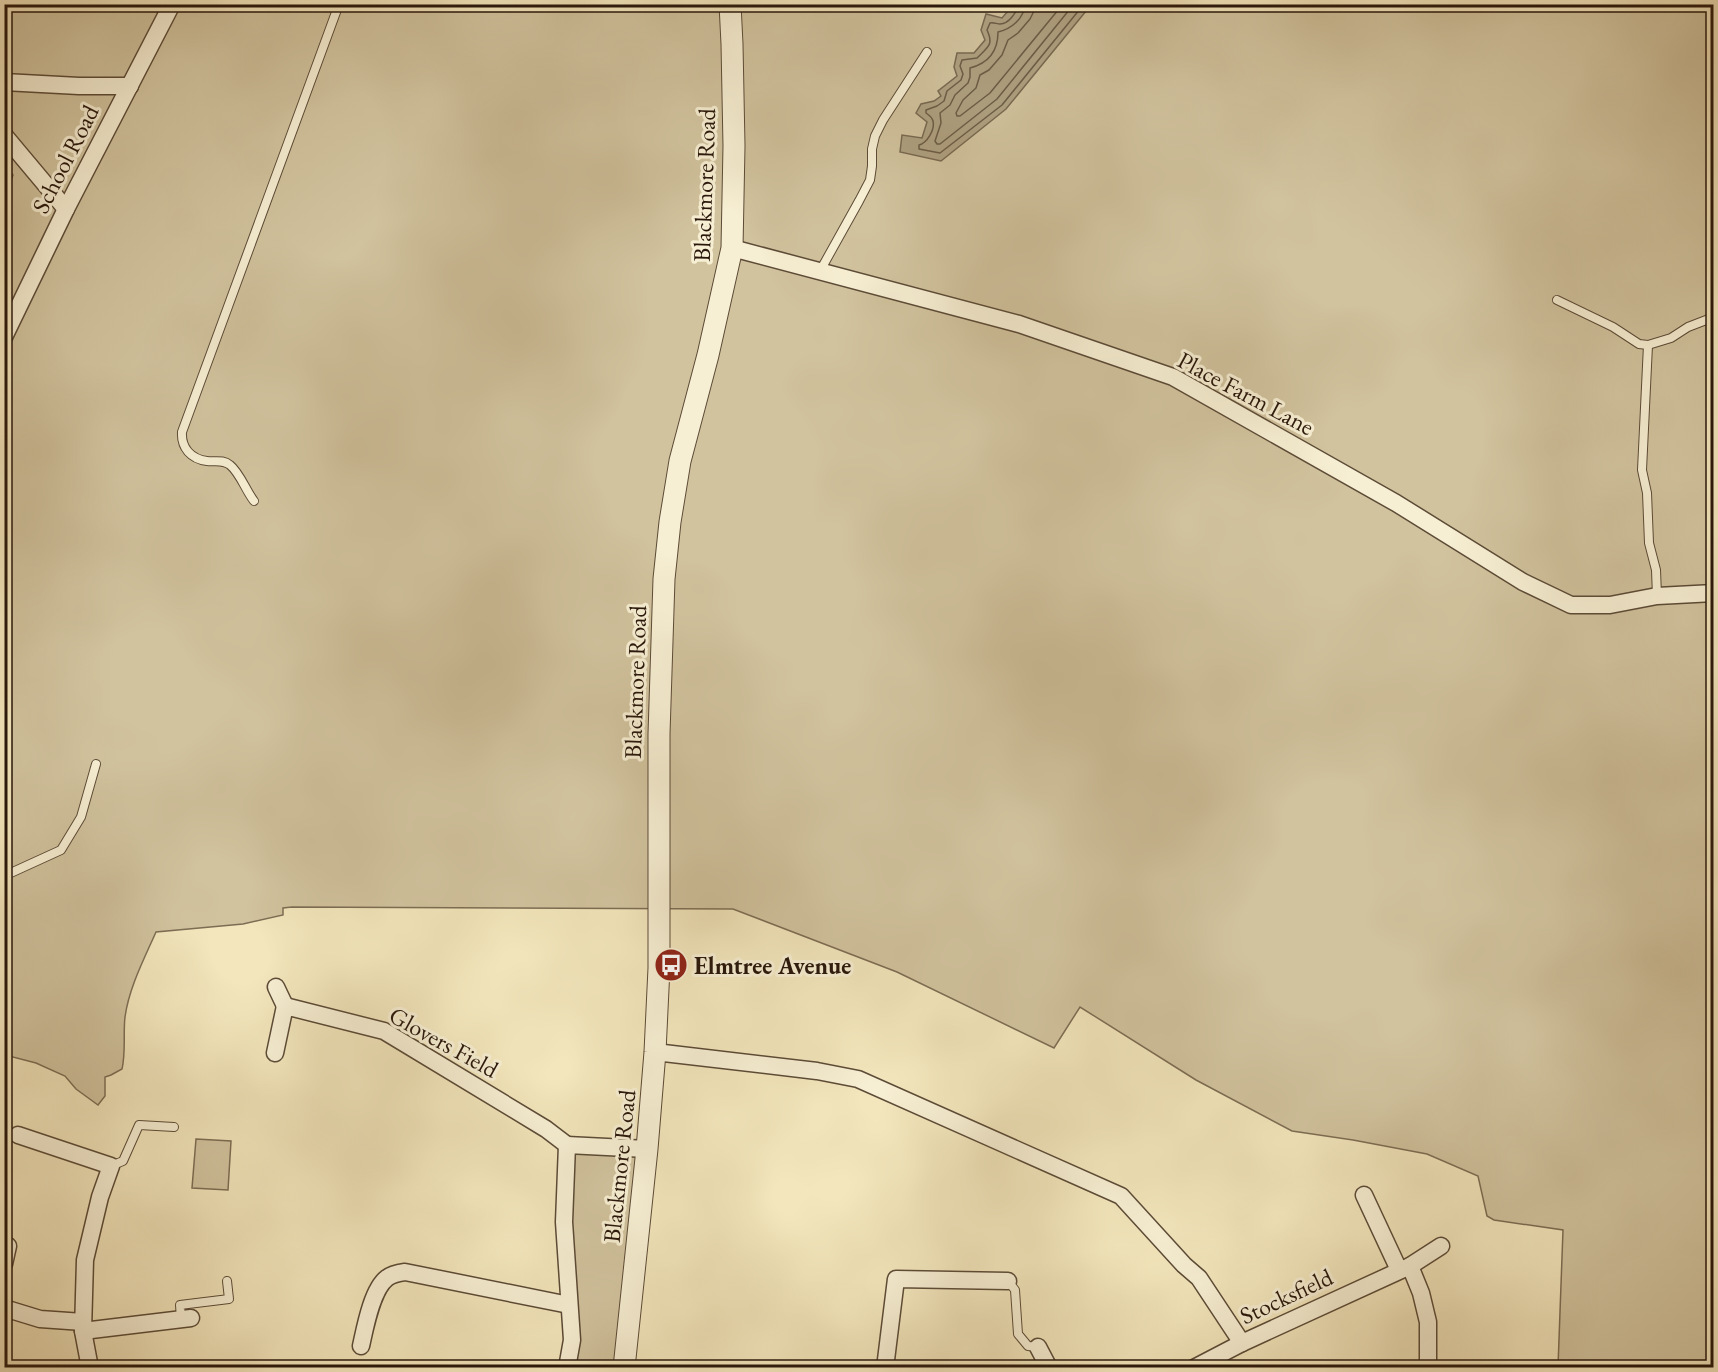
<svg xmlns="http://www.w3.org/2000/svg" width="1718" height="1372" font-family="'EB Garamond',serif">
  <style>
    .green { fill: #d1c39e; stroke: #7d6d54; stroke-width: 1.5 }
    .water { fill: #aea080; stroke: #796951; stroke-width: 1.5 }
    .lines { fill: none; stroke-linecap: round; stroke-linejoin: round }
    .shore { stroke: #6c5c46; stroke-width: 1.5 }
    .service-casing { stroke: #5c4b37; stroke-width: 10 }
    .minor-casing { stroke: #5c4b37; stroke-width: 19 }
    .tertiary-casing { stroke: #5c4b37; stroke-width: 23 }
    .service { stroke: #f7efd3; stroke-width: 8 }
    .minor { stroke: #f7efd3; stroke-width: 16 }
    .tertiary { stroke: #f7efd3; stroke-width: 21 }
    .labels { text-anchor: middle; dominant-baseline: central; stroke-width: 6; stroke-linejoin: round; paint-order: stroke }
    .street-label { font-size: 24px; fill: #29170b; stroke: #f7efd3 }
    .poi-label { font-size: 24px; font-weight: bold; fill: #29170b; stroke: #f7efd3; text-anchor: start }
  </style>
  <rect width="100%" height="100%" fill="#f3e6bc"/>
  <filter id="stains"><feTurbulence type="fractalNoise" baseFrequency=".00333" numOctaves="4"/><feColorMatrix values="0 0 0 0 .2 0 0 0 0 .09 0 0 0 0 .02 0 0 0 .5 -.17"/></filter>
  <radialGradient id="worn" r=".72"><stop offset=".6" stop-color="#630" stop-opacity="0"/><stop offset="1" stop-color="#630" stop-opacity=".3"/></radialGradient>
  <g class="green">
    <path d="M 4,5 L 1713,5 L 1713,1367 L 1558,1367 L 1563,1230 L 1494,1220 L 1487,1216 L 1478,1176 L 1427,1154 L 1353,1140 L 1292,1131 L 1196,1080 L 1080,1007 L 1054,1048 L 897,972 L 733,909 L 292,907 L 283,908 L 283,915 L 243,924 L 156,932 C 144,959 129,988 125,1017 C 123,1034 126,1052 122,1069 L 111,1075 L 105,1077 L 105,1096 L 98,1105 L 76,1089 L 65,1076 L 36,1063 L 5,1055 L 4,201 L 13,175 L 5,166 Z"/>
    <polygon points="196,1139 231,1141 228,1190 192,1188"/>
    <polygon points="567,1145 647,1149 624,1367 567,1367"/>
  </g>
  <polygon class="water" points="1014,4 1091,5 1006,109 941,161 900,152 902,135 922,138 927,122 916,113 921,104 934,101 941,96 938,91 957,76 954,67 957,53 974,53 985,40 981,30 986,14 1002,18"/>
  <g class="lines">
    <g class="shore">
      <path d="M 1018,4 C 1017,12 1009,24 1000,24 C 997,24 993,22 990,23 L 987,30 C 994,45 988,47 977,58 L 962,60 L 960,66 L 963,74 L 961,80 L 947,91 L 944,101 L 937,106 L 926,110 L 926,113 C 929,115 932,117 933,121 C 935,130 927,143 919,145 L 919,149 L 940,153 L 1002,105 L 1084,4"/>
      <path d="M 1025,4 C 1024,19 1011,29 998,32 C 998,51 989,63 970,68 L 970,77 L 968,83 L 955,95 L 950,105 L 940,113 L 941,123 L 935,141 L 937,144 L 940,144 L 997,99 L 1074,4"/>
      <polyline points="1034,4 1033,13 1030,19 1018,33 1008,40 1002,55 989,70 980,75 976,88 963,100 956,113 957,116 960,116 990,93 1063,4"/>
    </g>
    <defs>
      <g id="service">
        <polyline points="820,271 859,201 870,180 872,166 872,149 875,136 883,120 927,52"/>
        <polyline points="1557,300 1613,327 1639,344 1648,345 1671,338 1688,327 1714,317"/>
        <polyline points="1648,345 1642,470 1647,493 1649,543 1656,570 1657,596"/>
        <path d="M 254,501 C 246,491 240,473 230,465 C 223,459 215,462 207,461 C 191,459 181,448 182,432 L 339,4"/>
        <polyline points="4,876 61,850 81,817 96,764"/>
        <polyline points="111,1166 123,1161 139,1125 174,1127"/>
        <polyline points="1008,1281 1015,1290 1018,1334 1028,1346 1038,1347"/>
        <polyline points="181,1319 180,1305 229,1299 227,1281"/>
      </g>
      <g id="minor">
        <polyline points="4,82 79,86 130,86"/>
        <polyline points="4,135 66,209"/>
        <polyline points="732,248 1019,324 1173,377 1396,503 1523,582 1571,605 1610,605 1657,596 1714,593"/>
        <polyline points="4,337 66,209 172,4"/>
        <polyline points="276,987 285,1006"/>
        <polyline points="655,1052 817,1071 858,1079 1121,1196 1184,1265 1199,1278 1242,1343"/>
        <polyline points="275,1053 285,1006 384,1031 546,1129 567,1145"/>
        <polyline points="18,1135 111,1166 100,1197 85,1260 83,1331 90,1368"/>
        <polyline points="1364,1195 1399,1270"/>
        <polyline points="4,1245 8,1246 4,1264"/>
        <polyline points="1410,1266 1421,1293 1428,1322 1428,1368"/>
        <polyline points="4,1308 40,1319 83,1322"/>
        <polyline points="83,1331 191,1318"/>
        <path d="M 361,1346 C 365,1328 372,1289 387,1278 C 392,1274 398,1273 405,1272 L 569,1305"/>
        <polyline points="1038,1347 1049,1368"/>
        <polyline points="567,1368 572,1340 564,1222 567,1145 647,1149"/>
        <polyline points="885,1368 896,1279 1008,1281"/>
        <polyline points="1194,1368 1242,1343 1410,1266 1441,1246"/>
      </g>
      <polyline id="tertiary" points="624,1368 647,1149 655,1052 659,968 659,734 664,579 670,522 680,461 708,355 732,248 734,146 732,44 730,4"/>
    </defs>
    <use href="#service" class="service-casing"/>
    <use href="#minor" class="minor-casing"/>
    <use href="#tertiary" class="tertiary-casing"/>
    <use href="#service" class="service"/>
    <use href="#minor" class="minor"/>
    <use href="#tertiary" class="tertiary"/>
  </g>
  <defs>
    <symbol id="bus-disc" viewBox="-11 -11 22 22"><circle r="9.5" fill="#8f2418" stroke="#f7efd3"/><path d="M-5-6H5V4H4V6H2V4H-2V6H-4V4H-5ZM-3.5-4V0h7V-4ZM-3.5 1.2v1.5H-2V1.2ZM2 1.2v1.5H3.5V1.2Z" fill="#fff"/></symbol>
  </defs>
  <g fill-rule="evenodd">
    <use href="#bus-disc" x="652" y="946" width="38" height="38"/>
  </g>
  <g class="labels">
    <g class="street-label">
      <text transform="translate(65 159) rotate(-63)">School Road</text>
      <text transform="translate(704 185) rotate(-88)">Blackmore Road</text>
      <text transform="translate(1246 393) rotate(28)">Place Farm Lane</text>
      <text transform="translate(635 682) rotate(-88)">Blackmore Road</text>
      <text transform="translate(444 1042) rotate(29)">Glovers Field</text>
      <text transform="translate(619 1166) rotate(-84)">Blackmore Road</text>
      <text transform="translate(1286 1296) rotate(-25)">Stocksfield</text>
    </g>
    <g class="poi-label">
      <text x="694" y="965">Elmtree Avenue</text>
    </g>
  </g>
  <rect width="1718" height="1372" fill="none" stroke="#f3e6bc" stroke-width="24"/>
  <rect x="6" y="6" width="1706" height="1360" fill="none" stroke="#29170b" stroke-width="3"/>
  <rect x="12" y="12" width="1694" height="1348" fill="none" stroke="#29170b" stroke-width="1.5"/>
  <rect width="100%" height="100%" filter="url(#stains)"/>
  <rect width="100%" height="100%" fill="url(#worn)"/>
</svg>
